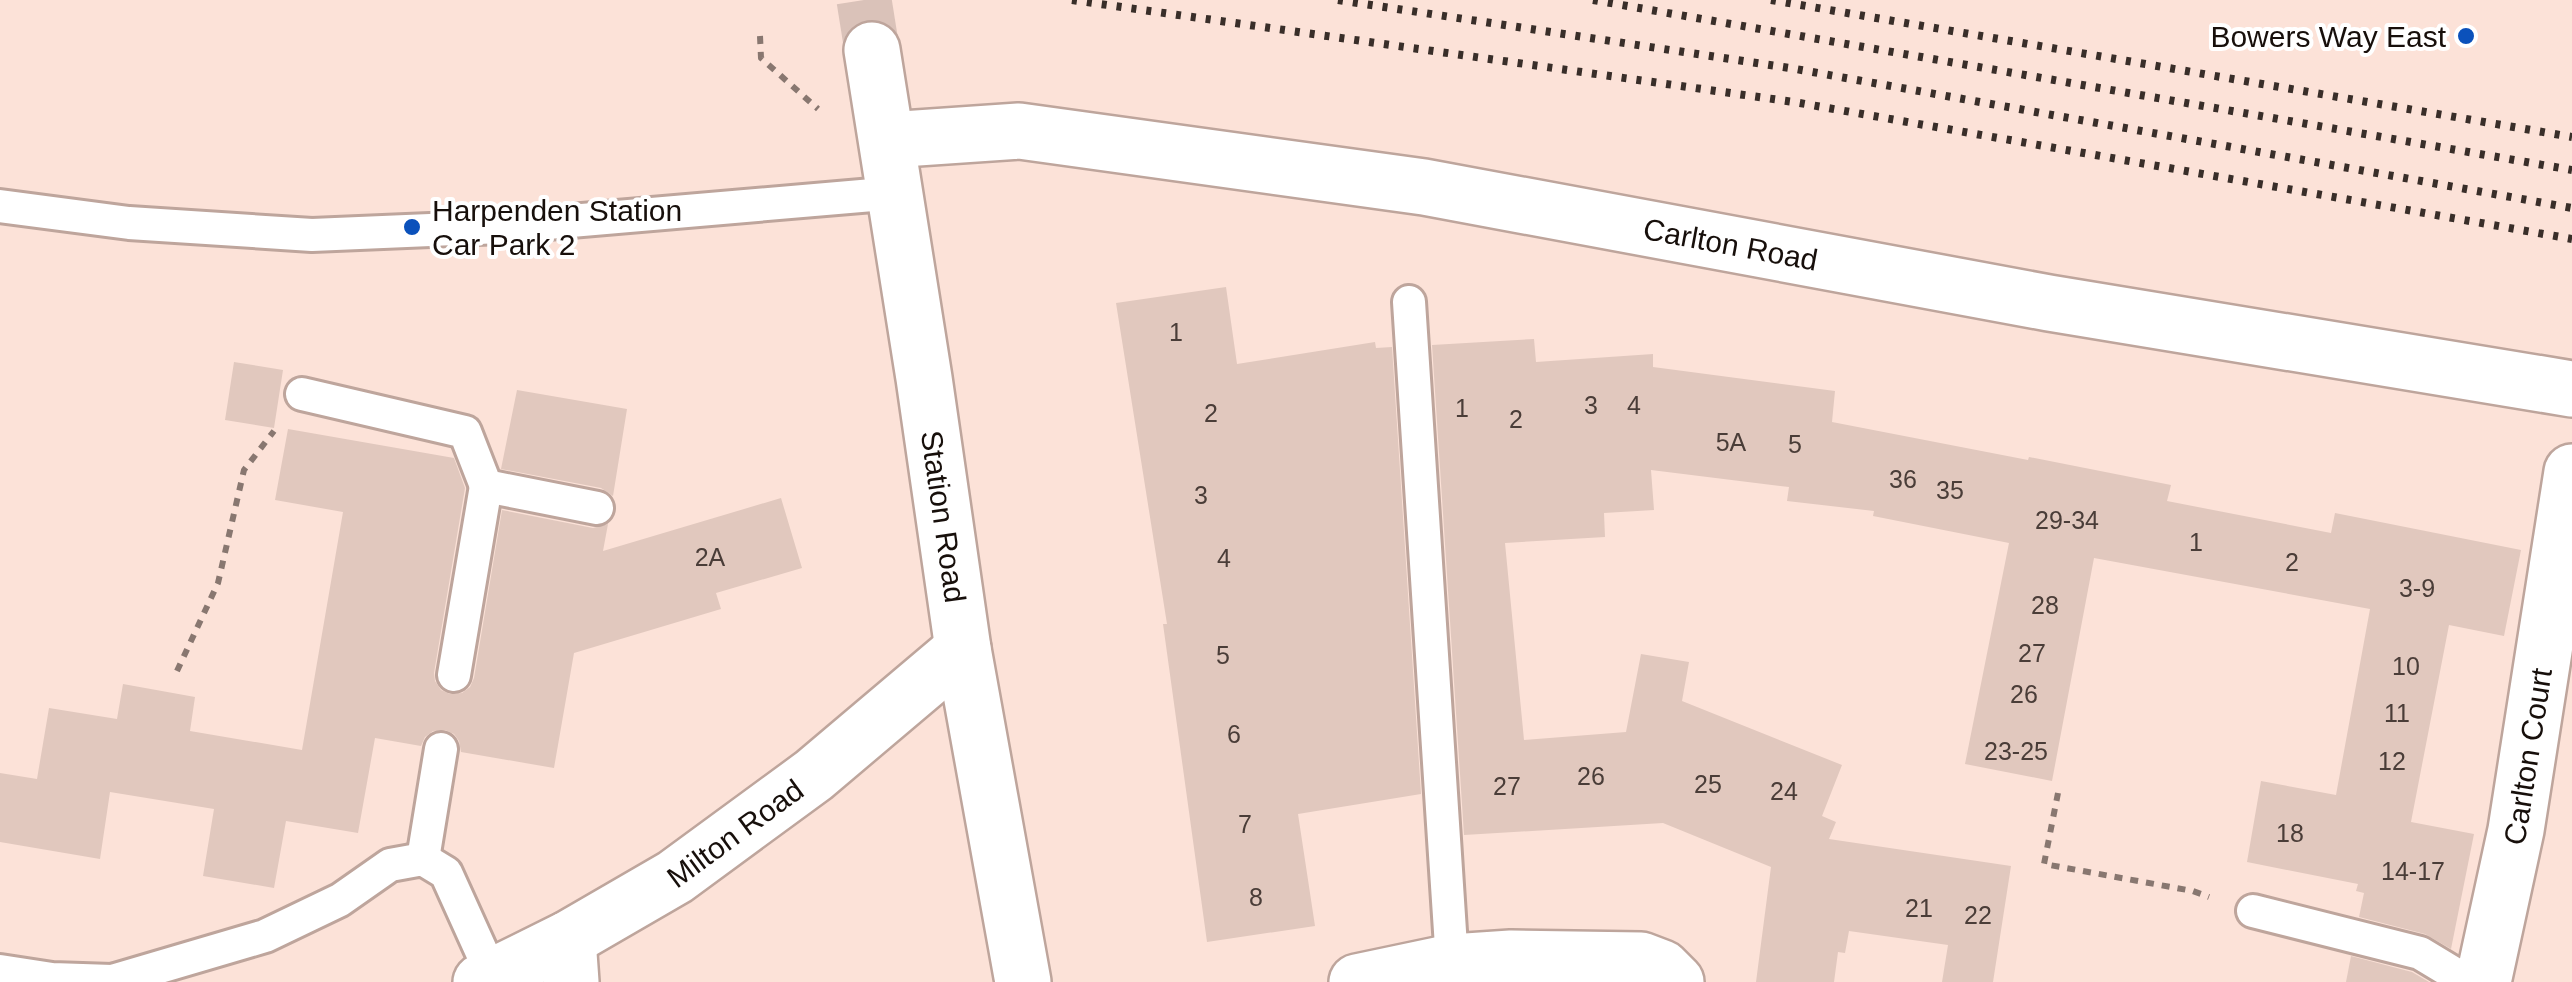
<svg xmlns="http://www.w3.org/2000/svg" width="2572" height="982" font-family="Arial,sans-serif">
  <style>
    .building { fill: #e1c8be }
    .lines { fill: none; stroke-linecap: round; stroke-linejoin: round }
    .secondary-tunnel { stroke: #dac2b9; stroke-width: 55; stroke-dasharray: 55 28; stroke-linecap: butt }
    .service-casing { stroke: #bea59c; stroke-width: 38 }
    .minor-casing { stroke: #bea59c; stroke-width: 60 }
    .tertiary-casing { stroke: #bea59c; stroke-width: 60 }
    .secondary-casing { stroke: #bea59c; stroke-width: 60 }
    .path { stroke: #887770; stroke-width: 6; stroke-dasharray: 8 8; stroke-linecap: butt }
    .service { stroke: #fff; stroke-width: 32 }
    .minor { stroke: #fff; stroke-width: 55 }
    .tertiary { stroke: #fff; stroke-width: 55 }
    .secondary { stroke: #fff; stroke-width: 55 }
    .rail { stroke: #392e29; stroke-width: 8; stroke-dasharray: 5 10; stroke-linecap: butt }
    .poi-dot { fill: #0b51bb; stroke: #fff; stroke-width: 4 }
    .labels { text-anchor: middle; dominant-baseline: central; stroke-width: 8; stroke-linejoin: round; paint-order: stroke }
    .number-label { font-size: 25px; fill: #4a3d38 }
    .poi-label { font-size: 30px; fill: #170f0b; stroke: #fff; text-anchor: end }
    .street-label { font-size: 30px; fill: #170f0b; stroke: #fff }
  </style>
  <rect width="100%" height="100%" fill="#fce2d8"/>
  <g class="building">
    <polygon points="1226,287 1237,364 1375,342 1376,348 1392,347 1421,794 1298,814 1315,926 1207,942 1163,624 1167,624 1116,303"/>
    <polygon points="1534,339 1536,362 1653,354 1653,367 1835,391 1832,422 2028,460 2029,457 2171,485 2167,501 2331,533 2335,513 2521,550 2504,636 2449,625 2411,822 2474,834 2451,949 2425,934 2359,917 2364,893 2356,891 2358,884 2247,862 2261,781 2336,795 2370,609 2094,558 2052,781 1965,764 2009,543 1873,516 1874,511 1787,501 1789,487 1651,470 1654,510 1604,513 1605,537 1505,543 1524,740 1626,732 1641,654 1689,662 1682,701 1842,765 1822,816 1836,822 1829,839 2011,866 1993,982 1942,982 1948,945 1849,931 1845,953 1838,952 1834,982 1756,982 1771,867 1663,823 1464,835 1432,345"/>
    <polygon points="234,362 283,370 274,428 225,420"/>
    <polygon points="517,390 627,409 613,496 601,488 501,469"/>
    <polygon points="288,429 454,458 465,488 434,673 435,681 441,690 450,694 462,693 470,687 474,678 502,510 593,528 608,524 603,551 781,498 802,568 716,593 721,609 574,653 554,768 461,752 459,741 454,734 445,730 433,731 425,737 421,746 375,738 358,833 286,821 274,888 203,876 214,809 110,792 100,859 0,842 0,773 37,779 49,708 117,719 123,684 195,697 190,731 302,750 343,512 275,500"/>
    <polygon points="2351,956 2412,972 2429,982 2346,982"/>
  </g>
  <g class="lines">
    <polyline class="secondary-tunnel" points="864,0 872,50"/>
    <defs>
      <g id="service">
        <polyline points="0,206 129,223 312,235 501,227 896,193"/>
        <polyline points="1409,302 1452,962"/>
        <polyline points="302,394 465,432 486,486 597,508"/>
        <polyline points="454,675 486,486"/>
        <polyline points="423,859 441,749"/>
        <polyline points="2253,911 2420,953 2468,982"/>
        <polyline points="0,971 52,979 112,981 265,936 340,900 390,865 423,859 446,873 493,977"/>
      </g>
      <g id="minor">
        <path id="s1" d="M 888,140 L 1019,131 L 1424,187 L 2049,303 L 2572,389"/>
        <polyline points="568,939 571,982"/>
        <polyline points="1357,982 1452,962 1511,958 1641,960 1662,968 1676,982"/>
        <path id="s2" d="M 2483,982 L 2516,830 L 2572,472"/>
      </g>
      <g id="tertiary">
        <path id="s3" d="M 481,982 L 568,939 L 675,877 L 814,775 L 963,649"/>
      </g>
      <g id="secondary">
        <path id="s4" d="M 872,50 L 924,378 L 963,649 L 1023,982"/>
      </g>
    </defs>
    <use href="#service" class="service-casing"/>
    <use href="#minor" class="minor-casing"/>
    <use href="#tertiary" class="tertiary-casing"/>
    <use href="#secondary" class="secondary-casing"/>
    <g class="path">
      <polyline points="760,36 761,58 818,109"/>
      <polyline points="177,671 218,583 244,470 274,431"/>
      <polyline points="2058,793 2044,864 2193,891 2209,897"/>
    </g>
    <use href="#service" class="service"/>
    <use href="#minor" class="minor"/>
    <use href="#tertiary" class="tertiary"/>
    <use href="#secondary" class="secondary"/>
    <g class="rail">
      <polyline points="1072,0 1794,102 2572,239"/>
      <polyline points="1338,0 1790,68 2572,208"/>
      <polyline points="1593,0 2572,170"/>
      <polyline points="1771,0 2572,137"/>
    </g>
  </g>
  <g class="poi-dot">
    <circle cx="2466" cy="36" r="10"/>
    <circle cx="412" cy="227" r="10"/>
  </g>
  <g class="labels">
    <g class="number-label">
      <text x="1176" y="332">1</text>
      <text x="1591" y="405">3</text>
      <text x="1634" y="405">4</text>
      <text x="1462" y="408">1</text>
      <text x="1211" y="413">2</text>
      <text x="1516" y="419">2</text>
      <text x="1731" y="442">5A</text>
      <text x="1795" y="444">5</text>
      <text x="1903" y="479">36</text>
      <text x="1950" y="490">35</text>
      <text x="1201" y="495">3</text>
      <text x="2067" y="520">29-34</text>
      <text x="2196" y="542">1</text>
      <text x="710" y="557">2A</text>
      <text x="1224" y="558">4</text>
      <text x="2292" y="562">2</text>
      <text x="2417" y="588">3-9</text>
      <text x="2045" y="605">28</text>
      <text x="2032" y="653">27</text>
      <text x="1223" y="655">5</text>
      <text x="2406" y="666">10</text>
      <text x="2024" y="694">26</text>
      <text x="2397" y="713">11</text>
      <text x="1234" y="734">6</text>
      <text x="2016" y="751">23-25</text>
      <text x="2392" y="761">12</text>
      <text x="1591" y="776">26</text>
      <text x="1708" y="784">25</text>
      <text x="1507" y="786">27</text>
      <text x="1784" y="791">24</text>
      <text x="1245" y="824">7</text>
      <text x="2290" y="833">18</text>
      <text x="2413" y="871">14-17</text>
      <text x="1256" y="897">8</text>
      <text x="1919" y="908">21</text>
      <text x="1978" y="915">22</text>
    </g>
    <g class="poi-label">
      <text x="2446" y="36">Bowers Way East</text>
      <text x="432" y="210" text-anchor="start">Harpenden Station<tspan x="432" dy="34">Car Park 2</tspan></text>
    </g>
    <g class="street-label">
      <text stroke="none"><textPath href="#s1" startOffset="852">Carlton Road</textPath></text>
      <text stroke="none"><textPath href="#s4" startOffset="472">Station Road</textPath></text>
      <text stroke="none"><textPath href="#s2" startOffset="230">Carlton Court</textPath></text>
      <text stroke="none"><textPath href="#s3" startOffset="295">Milton Road</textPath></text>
    </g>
  </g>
</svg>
